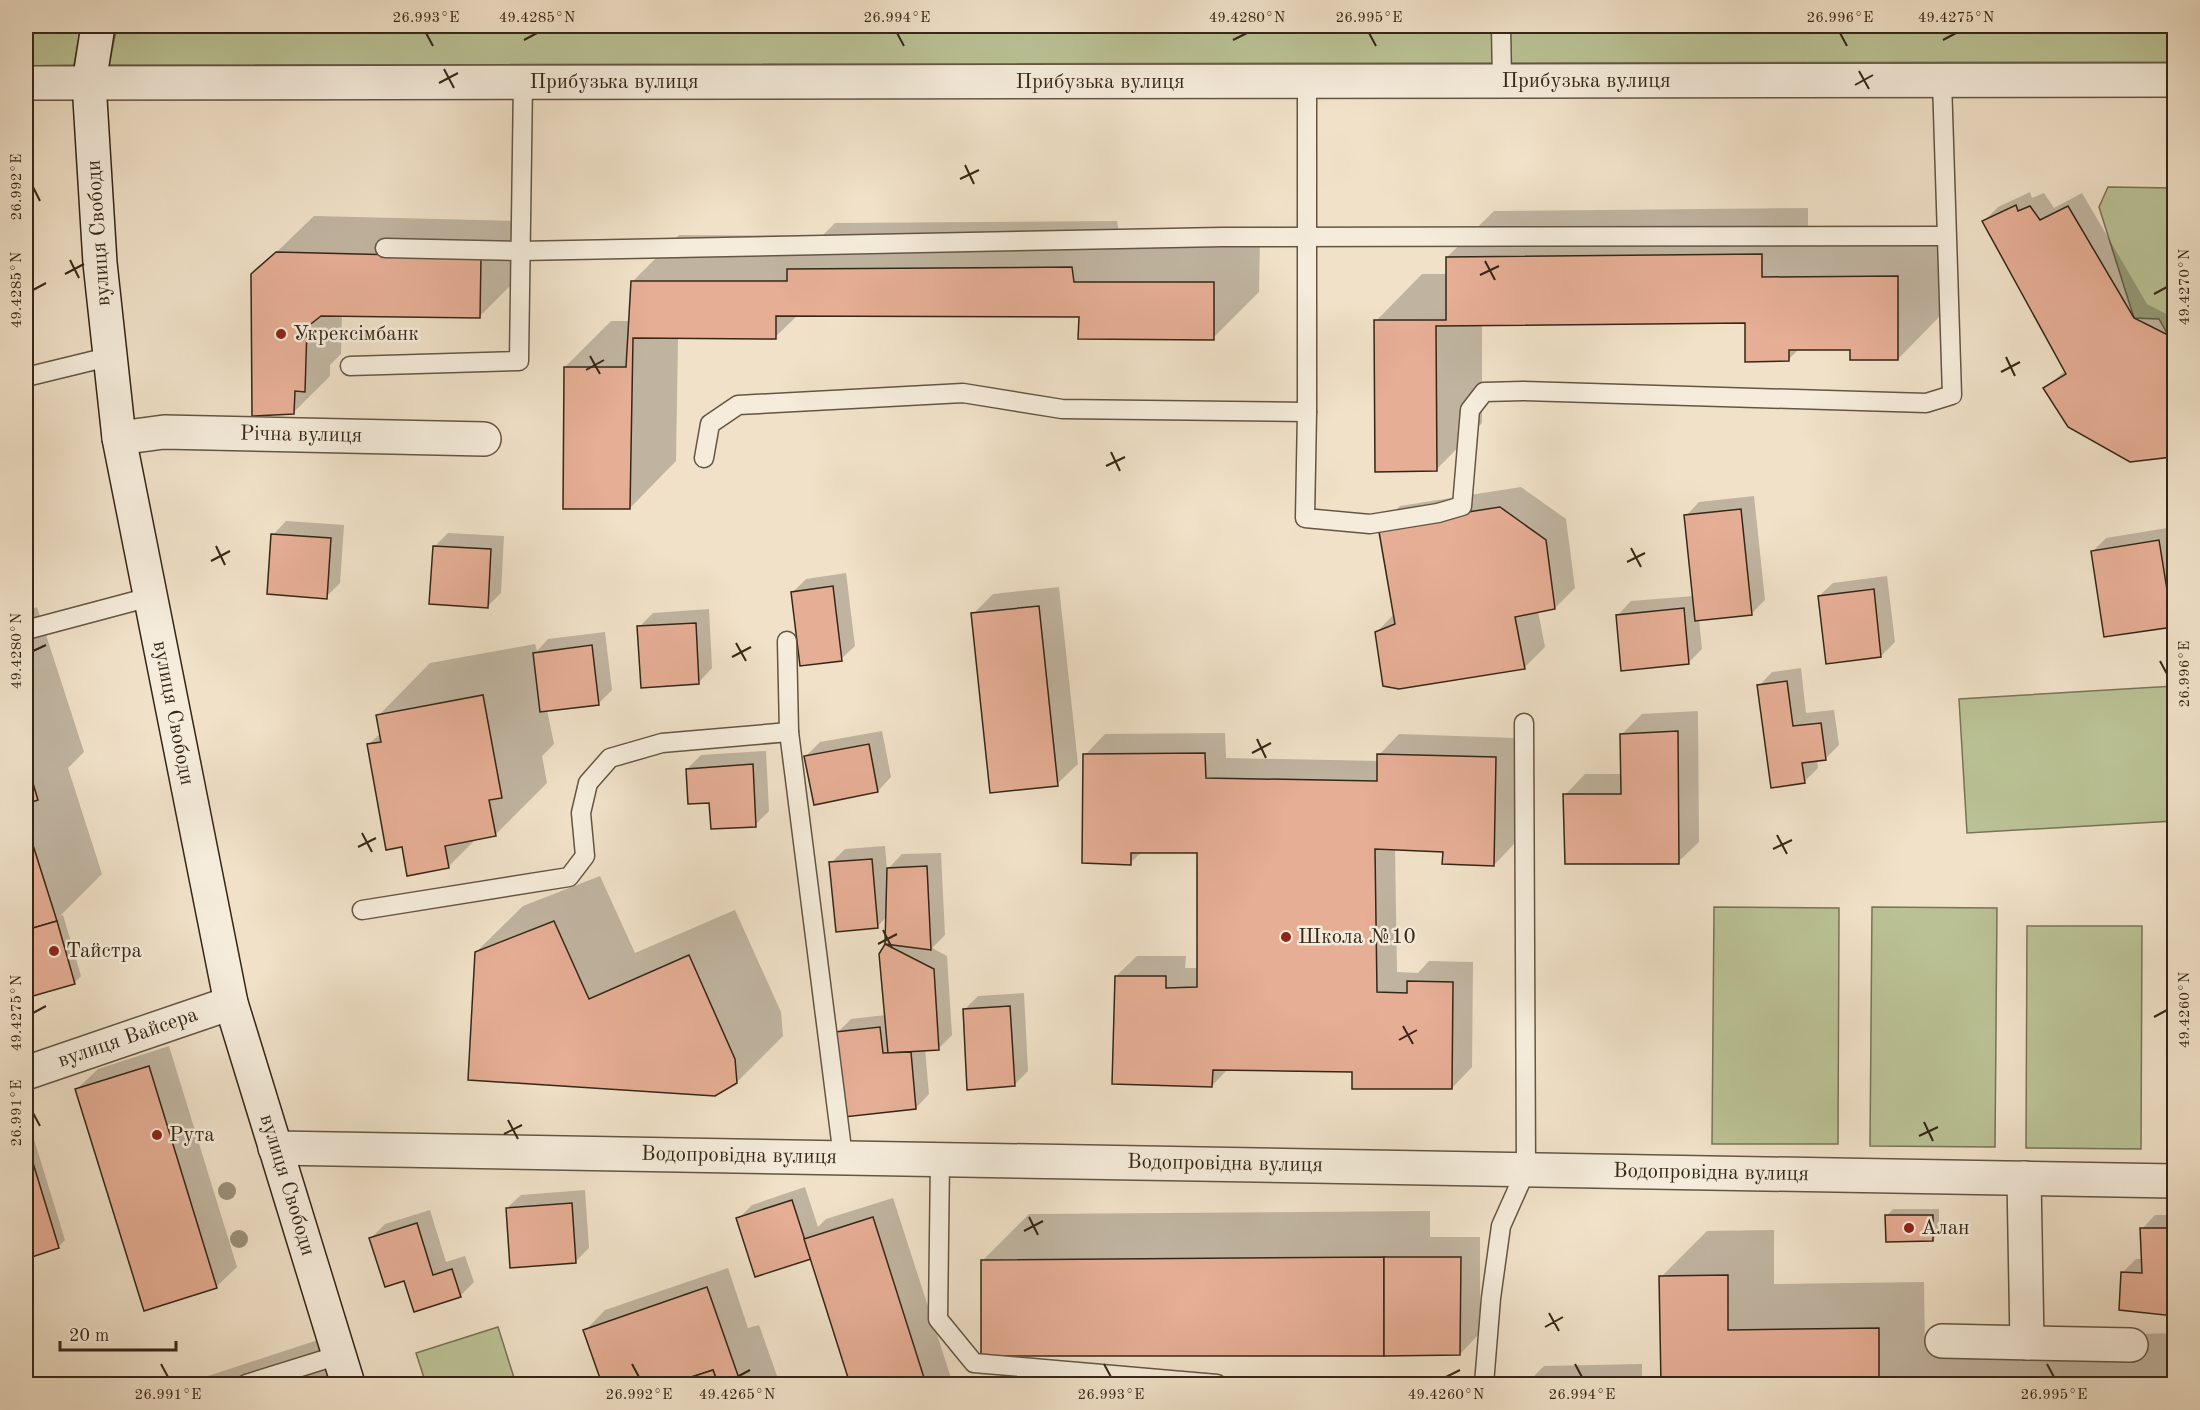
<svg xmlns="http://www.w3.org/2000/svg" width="2200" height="1410" font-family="'Old Standard TT',serif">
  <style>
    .green { fill: #bac295; stroke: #787456; stroke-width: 1.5 }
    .shadow { fill: #0003 }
    .building { fill: #e6ae95; stroke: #352716; stroke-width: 1.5 }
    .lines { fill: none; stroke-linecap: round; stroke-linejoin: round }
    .service-casing { stroke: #645642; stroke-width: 21 }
    .minor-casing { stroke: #645642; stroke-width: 36 }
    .tertiary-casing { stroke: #645642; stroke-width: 36 }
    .secondary-casing { stroke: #352716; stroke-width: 36 }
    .service { stroke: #f5ecdb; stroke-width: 18 }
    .minor { stroke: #f5ecdb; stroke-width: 33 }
    .tertiary { stroke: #f5ecdb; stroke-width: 33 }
    .secondary { stroke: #f5ecdb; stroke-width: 33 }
    .tree { fill: #9b9078 }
    .ticks { fill: none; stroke: #352716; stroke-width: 2 }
    .poi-dot { fill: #8f2418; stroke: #f5ecdb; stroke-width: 2 }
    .labels { text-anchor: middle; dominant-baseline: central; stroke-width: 5; stroke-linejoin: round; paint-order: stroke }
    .street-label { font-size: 21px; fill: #352716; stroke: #f5ecdb }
    .poi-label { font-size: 21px; fill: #352716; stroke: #f5ecdb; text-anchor: start }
    .neatline { fill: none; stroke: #352716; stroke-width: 2 }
    .ticks-label { font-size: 15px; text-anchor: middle; fill: #352716 }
  </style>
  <rect width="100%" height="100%" fill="#f0e1c8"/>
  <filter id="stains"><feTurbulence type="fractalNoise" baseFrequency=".00333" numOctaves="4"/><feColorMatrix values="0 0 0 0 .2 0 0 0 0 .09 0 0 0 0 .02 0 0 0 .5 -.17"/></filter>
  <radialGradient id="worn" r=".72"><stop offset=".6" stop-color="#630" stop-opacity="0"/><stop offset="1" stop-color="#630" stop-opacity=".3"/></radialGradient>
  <g class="green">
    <polygon points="26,26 81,26 74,65 26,66"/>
    <polygon points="117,26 2174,26 2174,62 109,65"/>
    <polygon points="2108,187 2174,188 2174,336 2168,335 2159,319 2134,318 2099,207"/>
    <polygon points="2174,686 2174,821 1967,833 1959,699"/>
    <polygon points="1714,907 1839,908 1838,1144 1712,1144"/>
    <polygon points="1872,907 1997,908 1995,1147 1870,1146"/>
    <polygon points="2027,926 2142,926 2141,1149 2026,1148"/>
    <polygon points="498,1327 516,1384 426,1384 416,1353"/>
  </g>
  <g class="shadow">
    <polygon points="2030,192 2032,198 2044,193 2054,208 2082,193 2147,304 2174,318 2174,452 2171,456 2045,388 2066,370 1984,221 1998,207"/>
    <polygon points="1808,208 1808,232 1944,231 1944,312 1898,359 1851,348 1799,349 1788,360 1747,321 1482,324 1482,423 1436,470 1376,321 1422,274 1447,274 1447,257 1494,211"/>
    <polygon points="314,216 517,221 516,280 479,317 342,315 341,354 330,365 330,376 293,413 253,275"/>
    <polygon points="1117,221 1120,237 1260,237 1259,292 1213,338 1080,315 798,315 775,337 678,337 676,461 630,508 565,367 611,321 630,321 632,282 679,235 822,236 835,223"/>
    <polygon points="1521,487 1566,519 1575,588 1555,608 1538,611 1545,647 1524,668 1376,633 1394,614 1379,526 1400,506"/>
    <polygon points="1754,496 1765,600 1751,614 1699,619 1702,649 1688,663 1618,615 1631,601 1694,596 1686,516 1699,502"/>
    <polygon points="286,521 344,525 340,583 326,597 273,535"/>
    <polygon points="2173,527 2174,623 2172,625 2092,552 2106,538"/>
    <polygon points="448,533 504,536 501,593 487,607 434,547"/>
    <polygon points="846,573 855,646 841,659 792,593 806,579"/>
    <polygon points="1887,576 1895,642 1881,656 1819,596 1833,583"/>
    <polygon points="1059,587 1078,764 1057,784 973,614 993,594"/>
    <polygon points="37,607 84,752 68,768 102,874 60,916 63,915 81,976 74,983 26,997 26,611"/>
    <polygon points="709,609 712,668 699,682 639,627 653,613"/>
    <polygon points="605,632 612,690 599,703 547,710 554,744 542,756 547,783 495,835 477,838 448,867 403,846 368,745 381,733 378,716 430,663 535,644 537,651 548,639"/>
    <polygon points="1801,668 1806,713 1834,710 1839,745 1825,759 1817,760 1818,768 1804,782 1759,686 1772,672"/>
    <polygon points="1698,711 1699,842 1678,862 1565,795 1585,774 1622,774 1621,735 1642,714"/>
    <polygon points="882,731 891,777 878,791 806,756 820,742"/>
    <polygon points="1225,733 1226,758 1379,761 1379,755 1399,734 1516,738 1514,844 1494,865 1445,850 1395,848 1397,972 1418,973 1429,961 1473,962 1472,1067 1452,1088 1354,1071 1228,1069 1212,1086 1116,976 1137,956 1186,956 1185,968 1198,968 1198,852 1142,852 1130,863 1085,755 1105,734"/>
    <polygon points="766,751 769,811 755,825 711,801 687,769 701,755"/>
    <polygon points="885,846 887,870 902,854 941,853 945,935 932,948 947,956 952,1035 939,1048 925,1049 929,1094 916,1108 837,1033 851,1019 886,1015 887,945 889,943 887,916 877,927 831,863 845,849"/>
    <polygon points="600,876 635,953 735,910 781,1012 783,1036 737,1082 476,952 523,906"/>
    <polygon points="1024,993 1028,1071 1014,1085 964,1010 978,996"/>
    <polygon points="169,1046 237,1267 216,1287 77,1089 98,1069"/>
    <polygon points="26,1113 65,1240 58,1247 26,1257"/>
    <polygon points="805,1187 818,1227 826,1219 893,1198 953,1384 852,1384 812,1257 738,1219 752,1205"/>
    <polygon points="585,1190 589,1248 575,1262 507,1208 521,1195"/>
    <polygon points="1893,1209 1939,1209 1939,1233 1933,1239 1887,1216"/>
    <polygon points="430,1210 446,1262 465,1256 474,1282 460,1296 406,1279 371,1238 385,1224"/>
    <polygon points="1430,1211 1430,1237 1480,1237 1480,1333 1460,1354 983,1260 1029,1214"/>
    <polygon points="2155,1215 2174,1215 2173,1314 2123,1272 2136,1259 2143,1259 2142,1229"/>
    <polygon points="1774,1230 1774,1284 1924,1282 1925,1349 1934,1340 2174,1333 2174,1384 1663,1384 1661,1277 1707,1231"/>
    <polygon points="728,1268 748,1328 759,1325 780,1384 603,1384 585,1331 605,1310"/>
    <polygon points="330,1336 363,1384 200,1384 208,1376"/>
    <polygon points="1642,1364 1642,1384 1526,1384 1544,1366"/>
  </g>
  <g class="building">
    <polygon points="2016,205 2018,211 2030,206 2040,220 2068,206 2134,318 2168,335 2174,336 2172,457 2130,462 2068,427 2043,388 2066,374 1982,221"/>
    <polygon points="276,252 481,257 480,318 321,316 307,327 305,392 295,391 294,414 252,416 251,274"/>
    <polygon points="1762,254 1762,277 1898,276 1898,360 1850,360 1850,350 1789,350 1789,361 1745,362 1745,323 1436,326 1437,471 1375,472 1374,320 1446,320 1446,257"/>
    <polygon points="1072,267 1074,282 1214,282 1214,340 1078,339 1079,317 776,316 776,339 633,338 630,509 563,509 564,367 626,367 631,281 787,281 787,269"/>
    <polygon points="1500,507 1546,540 1555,609 1515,617 1525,669 1399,689 1383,686 1375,632 1395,624 1378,526"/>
    <polygon points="1741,509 1752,615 1695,621 1684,515"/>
    <polygon points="271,534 331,538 327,599 267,594"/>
    <polygon points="2159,540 2173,627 2104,637 2091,551"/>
    <polygon points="433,546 491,549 488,608 429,604"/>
    <polygon points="833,586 842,661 800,666 791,592"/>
    <polygon points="1874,589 1881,657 1826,664 1818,596"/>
    <polygon points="1039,606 1058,786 990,793 971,613"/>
    <polygon points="1684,608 1689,664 1621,671 1616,615"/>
    <polygon points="696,623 699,684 641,688 637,626"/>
    <polygon points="592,645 599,705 540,712 533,653"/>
    <polygon points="1787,681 1793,726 1821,723 1826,760 1802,763 1805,783 1771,788 1757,685"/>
    <polygon points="483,695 502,798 489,800 496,836 445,846 449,868 407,876 402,847 386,850 367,744 381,742 376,715"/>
    <polygon points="1678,731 1679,864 1565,864 1563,794 1621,794 1620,734"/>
    <polygon points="869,744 878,792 814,805 804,756"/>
    <polygon points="1205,753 1206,778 1377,781 1377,754 1496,757 1494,866 1442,864 1443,852 1375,849 1377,992 1407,993 1407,981 1453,982 1452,1089 1352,1089 1352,1072 1281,1071 1213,1070 1212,1087 1112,1084 1115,976 1166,976 1166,988 1197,987 1197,853 1131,853 1131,865 1082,863 1083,754"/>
    <polygon points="26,760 38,800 26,804"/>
    <polygon points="753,764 756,827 711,829 709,803 688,804 686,769"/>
    <polygon points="26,823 57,921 26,930"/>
    <polygon points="872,859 878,928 836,932 829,862"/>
    <polygon points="927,866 931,950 885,944 887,868"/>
    <polygon points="57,921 75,984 26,998 26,930"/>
    <polygon points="554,921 589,999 689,955 735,1059 737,1083 715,1096 468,1080 475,952"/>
    <polygon points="885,944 934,969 939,1050 888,1053 879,954"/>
    <polygon points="1010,1006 1015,1086 967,1090 963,1009"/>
    <polygon points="880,1027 883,1053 911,1052 916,1109 844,1117 835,1032"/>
    <polygon points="149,1066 217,1288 144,1311 75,1089"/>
    <polygon points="26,1140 59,1248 26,1259"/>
    <polygon points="792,1200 811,1259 755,1277 736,1218"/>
    <polygon points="572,1203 576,1263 510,1268 506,1208"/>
    <polygon points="1885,1215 1933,1215 1933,1241 1886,1242"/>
    <polygon points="873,1217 926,1384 850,1384 804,1239"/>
    <polygon points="417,1223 433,1275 452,1269 461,1297 414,1312 404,1281 385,1287 369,1238"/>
    <polygon points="2140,1228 2174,1228 2174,1316 2119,1310 2121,1272 2142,1273"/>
    <polygon points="1384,1257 1384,1356 981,1356 981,1260"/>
    <polygon points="1384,1257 1461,1257 1460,1355 1384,1356"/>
    <polygon points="1728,1275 1728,1330 1879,1328 1879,1384 1661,1384 1659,1276"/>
    <polygon points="707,1287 741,1384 718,1384 713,1370 670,1384 602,1384 583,1330"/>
    <polygon points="713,1370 718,1384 670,1384"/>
    <polygon points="2174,1377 2174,1384 1916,1384"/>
  </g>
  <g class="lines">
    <defs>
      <g id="service">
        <polyline points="1501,26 1502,81"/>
        <polyline points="385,248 520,251 1222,237 1945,236"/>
        <polyline points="350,366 519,361 523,82"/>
        <polyline points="26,377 108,357"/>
        <polyline points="1307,412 1305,518 1370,524 1438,513 1462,506 1470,410 1484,392 1523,391 1926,403 1952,395 1942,81"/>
        <polyline points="704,458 710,424 738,405 963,393 1062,409 1307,412 1307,82"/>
        <polyline points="26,630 150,597"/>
        <polyline points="787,641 789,732 843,1157"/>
        <polyline points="362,910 569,877 585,856 581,813 588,783 610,758 662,743 789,732"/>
        <polyline points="940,1159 938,1319 974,1363 1217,1384"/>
        <polyline points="246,1384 339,1355"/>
        <polyline points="1484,1384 1491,1298 1501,1226 1526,1170 1524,723"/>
      </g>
      <g id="minor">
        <polyline points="119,438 164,432 484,439"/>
        <polyline points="26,1073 231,1003"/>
        <polyline points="275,1148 2174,1181"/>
        <polyline points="2024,1178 2027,1343"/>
        <polyline points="1942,1341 2131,1345"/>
      </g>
      <polyline id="tertiary" points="26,83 2174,80"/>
      <polyline id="secondary" points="98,26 89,83 100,263 119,438 231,1003 348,1384"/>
    </defs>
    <use href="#service" class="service-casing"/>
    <use href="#minor" class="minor-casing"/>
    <use href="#tertiary" class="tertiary-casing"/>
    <use href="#secondary" class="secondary-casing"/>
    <use href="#service" class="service"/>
    <use href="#minor" class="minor"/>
    <use href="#tertiary" class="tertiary"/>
    <use href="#secondary" class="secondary"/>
  </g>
  <g class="tree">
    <circle cx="227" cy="1191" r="9"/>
    <circle cx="239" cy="1239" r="9"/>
  </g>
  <path class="ticks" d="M 426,33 L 433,46M 897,33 L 904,46M 1369,33 L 1376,46M 1840,33 L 1847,46M 524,40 L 537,33M 1233,40 L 1247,33M 1943,40 L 1956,33M 444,69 L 454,88M 1859,71 L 1869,89M 439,83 L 458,73M 1855,85 L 1873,75M 965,165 L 974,184M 960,179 L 979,170M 33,187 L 40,201M 70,260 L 79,278M 1485,261 L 1495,280M 65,274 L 84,264M 1480,275 L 1499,266M 33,290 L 46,283M 2154,294 L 2167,287M 590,356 L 600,374M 2006,357 L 2015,376M 586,370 L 604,360M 2001,372 L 2020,362M 1111,452 L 1120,471M 1106,466 L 1125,457M 216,546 L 225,565M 1631,548 L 1641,567M 211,561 L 230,551M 1627,562 L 1645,553M 736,643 L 746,661M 33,651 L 46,645M 732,657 L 751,647M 2160,661 L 2167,674M 1257,739 L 1266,758M 1252,753 L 1271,743M 362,833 L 372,852M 1777,835 L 1787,854M 358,847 L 376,838M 1773,849 L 1792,840M 883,930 L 892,948M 878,944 L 897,934M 33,1013 L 46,1006M 2154,1017 L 2167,1010M 1403,1026 L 1413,1044M 1399,1040 L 1417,1030M 33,1113 L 40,1126M 508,1120 L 518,1139M 1924,1122 L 1933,1141M 504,1134 L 522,1125M 1919,1136 L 1938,1127M 1029,1217 L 1038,1235M 1024,1231 L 1043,1221M 1549,1313 L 1559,1331M 1545,1327 L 1563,1317M 161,1364 L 168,1377M 632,1364 L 639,1377M 1104,1364 L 1111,1377M 1575,1364 L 1582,1377M 2047,1364 L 2054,1377M 737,1377 L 750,1370M 1446,1377 L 1460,1370"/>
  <g class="poi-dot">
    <circle cx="281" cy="334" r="6"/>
    <circle cx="1286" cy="937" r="6"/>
    <circle cx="54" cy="951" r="6"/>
    <circle cx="157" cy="1135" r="6"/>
    <circle cx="1909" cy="1228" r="6"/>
  </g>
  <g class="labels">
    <g class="street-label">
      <text x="1586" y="81">Прибузька вулиця</text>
      <text x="614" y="82">Прибузька вулиця</text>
      <text x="1100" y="82">Прибузька вулиця</text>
      <text transform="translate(99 233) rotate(-94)">вулиця Свободи</text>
      <text transform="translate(301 435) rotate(1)">Річна вулиця</text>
      <text transform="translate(173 713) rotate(79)">вулиця Свободи</text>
      <text transform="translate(128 1038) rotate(-19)">вулиця Вайсера</text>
      <text transform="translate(739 1156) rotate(1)">Водопровідна вулиця</text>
      <text transform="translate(1225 1164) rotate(1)">Водопровідна вулиця</text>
      <text transform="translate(1711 1173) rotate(1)">Водопровідна вулиця</text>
      <text transform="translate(287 1185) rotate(73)">вулиця Свободи</text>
    </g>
    <g class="poi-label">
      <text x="293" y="334">Укрексімбанк</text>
      <text x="1298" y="937">Школа №10</text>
      <text x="66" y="951">Тайстра</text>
      <text x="169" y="1135">Рута</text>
      <text x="1921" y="1228">Алан</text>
    </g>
  </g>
  <rect width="2200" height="1410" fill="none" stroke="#f0e1c8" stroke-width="66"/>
  <path d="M60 1341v9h116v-9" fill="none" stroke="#352716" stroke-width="3"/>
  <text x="69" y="1341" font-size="18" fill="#352716" stroke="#f5ecdb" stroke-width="4.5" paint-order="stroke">20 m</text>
  <rect x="33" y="33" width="2134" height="1344" class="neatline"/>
  <g class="ticks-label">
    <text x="426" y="22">26.993°E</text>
    <text x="537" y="22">49.4285°N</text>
    <text x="897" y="22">26.994°E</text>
    <text x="1247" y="22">49.4280°N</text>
    <text x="1369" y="22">26.995°E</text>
    <text x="1840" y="22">26.996°E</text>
    <text x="1956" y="22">49.4275°N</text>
    <text transform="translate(16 187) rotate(-90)" y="5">26.992°E</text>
    <text transform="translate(2184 287) rotate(-90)" y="5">49.4270°N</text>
    <text transform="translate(16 290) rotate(-90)" y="5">49.4285°N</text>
    <text transform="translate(16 651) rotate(-90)" y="5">49.4280°N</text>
    <text transform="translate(2184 674) rotate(-90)" y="5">26.996°E</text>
    <text transform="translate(2184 1010) rotate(-90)" y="5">49.4260°N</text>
    <text transform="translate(16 1013) rotate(-90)" y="5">49.4275°N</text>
    <text transform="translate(16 1113) rotate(-90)" y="5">26.991°E</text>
    <text x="168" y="1399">26.991°E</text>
    <text x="639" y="1399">26.992°E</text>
    <text x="737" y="1399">49.4265°N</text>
    <text x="1111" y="1399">26.993°E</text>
    <text x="1446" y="1399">49.4260°N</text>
    <text x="1582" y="1399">26.994°E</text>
    <text x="2054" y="1399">26.995°E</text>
  </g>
  <rect width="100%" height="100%" filter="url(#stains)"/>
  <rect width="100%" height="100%" fill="url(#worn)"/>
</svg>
